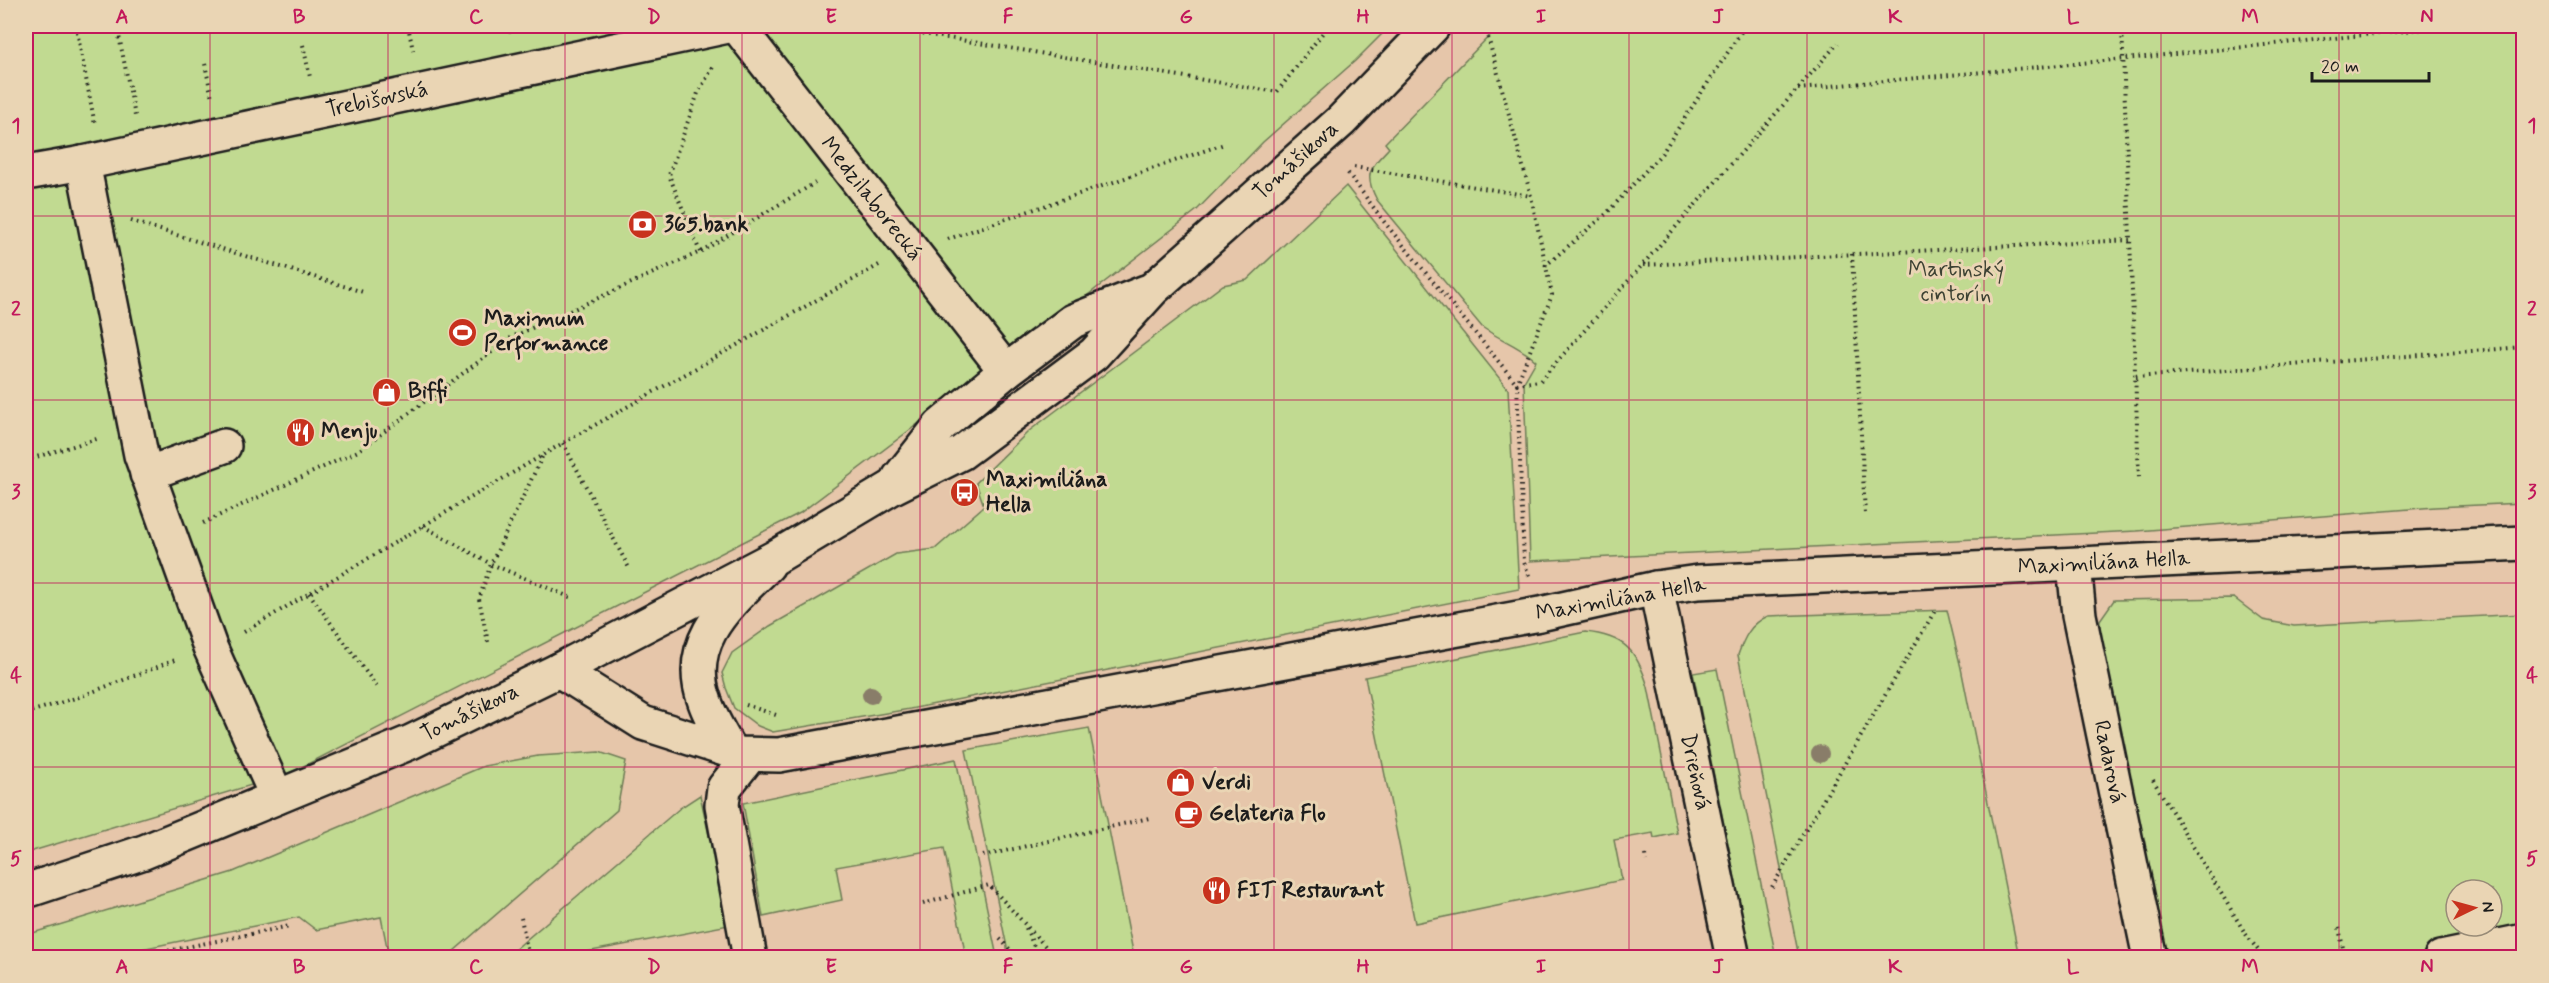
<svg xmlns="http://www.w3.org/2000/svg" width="2549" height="983" font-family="Mynerve,sans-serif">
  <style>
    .green { fill: #c1da91; stroke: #6e7b56; stroke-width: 1.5; fill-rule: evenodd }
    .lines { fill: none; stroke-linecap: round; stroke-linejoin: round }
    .minor-casing { stroke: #1c1c1c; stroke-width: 38 }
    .major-casing { stroke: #1c1c1c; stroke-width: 38 }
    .path { stroke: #1c1c1c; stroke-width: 4; stroke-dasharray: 1.5 4.5; stroke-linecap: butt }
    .minor { stroke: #ead5b4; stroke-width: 33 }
    .major { stroke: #ead5b4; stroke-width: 33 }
    .tree { fill: #897d69 }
    .grid { fill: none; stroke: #c2185b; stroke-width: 1.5; stroke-opacity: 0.55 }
    .labels { text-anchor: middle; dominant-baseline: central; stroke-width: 6; stroke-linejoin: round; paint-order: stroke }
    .street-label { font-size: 22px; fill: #1c1c1c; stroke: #ead5b4 }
    .poi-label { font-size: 22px; font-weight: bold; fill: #1c1c1c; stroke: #ead5b4; text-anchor: start }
    .park-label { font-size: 22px; fill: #3d4233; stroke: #ead5b4 }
    .neatline { fill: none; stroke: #c2185b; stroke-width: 2 }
    .grid-label { font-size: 20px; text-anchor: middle; font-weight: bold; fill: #c2185b }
  </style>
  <rect width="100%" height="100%" fill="#e6c6aa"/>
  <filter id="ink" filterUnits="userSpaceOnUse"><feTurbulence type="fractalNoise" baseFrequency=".0167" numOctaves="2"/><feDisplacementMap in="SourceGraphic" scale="12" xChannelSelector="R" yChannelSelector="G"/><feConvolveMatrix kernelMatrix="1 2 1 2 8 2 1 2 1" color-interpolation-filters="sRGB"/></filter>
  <g filter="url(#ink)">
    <g class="green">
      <polygon points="26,26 1390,26 1355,61 1263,142 1197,210 1075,305 800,513 288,774 26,853"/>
      <path d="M 1499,26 L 2523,26 L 2523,503 L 2435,507 L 2137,531 L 1530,561 L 1524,382 L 1536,361 C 1520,346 1500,340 1482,327 L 1377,200 C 1363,174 1370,168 1389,148 L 1385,143 Z"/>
      <polygon points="1346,186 1508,389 1519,589 910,709 773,732 758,726 734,708 726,688 722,673 732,653 770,626 896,554 935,549 984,506 976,483 1029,431 1223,285 1247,280"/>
      <path d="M 2234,598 L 2263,620 L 2294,626 L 2523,614 L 2523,933 L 2405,957 L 2171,957 L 2164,942 L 2099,655 L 2100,620 L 2114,600 ZM 2456,890 L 2492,890 L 2492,926 L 2456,926 Z"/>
      <path d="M 1947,610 L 1961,668 L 2019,957 L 1799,957 L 1738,655 C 1744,638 1750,624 1768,616 Z"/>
      <path d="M 1585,632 C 1624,636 1637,650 1648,687 L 1677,833 L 1654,838 L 1653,833 L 1614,840 L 1622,880 L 1415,923 L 1365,677 Z"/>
      <polygon points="1717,669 1776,957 1751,957 1693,673"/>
      <polygon points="1089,728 1134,957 1009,957 966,750"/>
      <polygon points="599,752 626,761 617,810 447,957 389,957 381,917 316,930 299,917 102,957 26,957 26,935 233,872 484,766 538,756"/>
      <polygon points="956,759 997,957 966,957 944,848 836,867 842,900 763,917 743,803"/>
      <polygon points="700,795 729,925 560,957 505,958 680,808"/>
    </g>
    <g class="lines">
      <defs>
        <g id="minor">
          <polyline points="737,26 1006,371"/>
          <polyline points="83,163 141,455 210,647 277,797"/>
          <polyline points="26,173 83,163 728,26"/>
          <polyline points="147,474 224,446"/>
          <polyline points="2074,565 2079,615 2150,958"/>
          <polyline points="1656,588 1733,958"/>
          <polyline points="559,670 643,723 740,754 779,755 1540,614 1656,588 1698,582 2524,543"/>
          <path d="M 730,751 C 721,735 711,719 705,702 C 682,641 730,603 768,565"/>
          <polyline points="750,755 724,788 722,805 750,958"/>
          <polyline points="2441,958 2524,941"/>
        </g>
        <g id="major">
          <polyline points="899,478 940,426 1006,371 1073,321 1146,292"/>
          <polyline points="26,891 144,852 411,742 559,670 774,558 893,487 961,453 1094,354 1153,289 1341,121 1433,26"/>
        </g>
      </defs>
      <use href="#minor" class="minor-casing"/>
      <use href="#major" class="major-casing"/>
      <g class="path">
        <polyline points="76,26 95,125"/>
        <polyline points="117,26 135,116"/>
        <polyline points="408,26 414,55"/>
        <polyline points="509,26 511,34"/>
        <polyline points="875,26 1277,92 1328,26"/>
        <polyline points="1485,26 1531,196 1552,295 1517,384 1524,562 1530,578"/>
        <polyline points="2122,26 2139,478"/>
        <polyline points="303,45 310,77"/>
        <polyline points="205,64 212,98"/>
        <polyline points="1798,89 2125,59 2454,26"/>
        <polyline points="1354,167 1531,196"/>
        <polyline points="1348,173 1385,223 1517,384 1540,381 1838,43"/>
        <polyline points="131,221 363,292"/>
        <polyline points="948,239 1224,144"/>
        <polyline points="700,252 669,175 698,93 713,67"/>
        <polyline points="1852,254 1865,515"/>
        <polyline points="1643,265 2131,240"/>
        <polyline points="1545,266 1606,214 1662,153 1745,26"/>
        <polyline points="2136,377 2524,347"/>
        <polyline points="563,443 629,568"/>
        <polyline points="26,460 100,438"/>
        <polyline points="203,523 358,451 512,337 700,252 815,183"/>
        <polyline points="423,526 491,564 572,598"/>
        <polyline points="309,593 379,690"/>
        <polyline points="244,632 563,443 879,265"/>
        <polyline points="488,642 479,599 491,564 543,455"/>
        <polyline points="746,705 779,716"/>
        <polyline points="26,713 79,697 178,659"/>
        <polyline points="2153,780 2245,933 2264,958"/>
        <polyline points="1645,855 1646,861"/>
        <polyline points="983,856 1149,818"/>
        <polyline points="1772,887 1936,609"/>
        <polyline points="923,904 989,885 1056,958"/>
        <polyline points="521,918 529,958"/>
        <polyline points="1026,928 1039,958"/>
        <polyline points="2339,928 2345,958"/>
        <polyline points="1000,939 1018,958"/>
        <polyline points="133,958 290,926"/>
      </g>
      <use href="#minor" class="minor"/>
      <use href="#major" class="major"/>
    </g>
    <g class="tree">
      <circle cx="871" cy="695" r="9"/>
      <circle cx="1820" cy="754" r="9"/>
    </g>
  </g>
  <path class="grid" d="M 210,26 L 210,958M 388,26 L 388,958M 565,26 L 565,958M 742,26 L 742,958M 920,26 L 920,958M 1097,26 L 1097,958M 1274,26 L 1274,958M 1452,26 L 1452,958M 1629,26 L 1629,958M 1807,26 L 1807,958M 1984,26 L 1984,958M 2161,26 L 2161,958M 2339,26 L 2339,958M 26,216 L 2524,216M 26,400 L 2524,400M 26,583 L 2524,583M 26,767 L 2524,767"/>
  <defs>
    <symbol id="bank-disc" viewBox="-11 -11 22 22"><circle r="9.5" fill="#c8321e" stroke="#ead5b4"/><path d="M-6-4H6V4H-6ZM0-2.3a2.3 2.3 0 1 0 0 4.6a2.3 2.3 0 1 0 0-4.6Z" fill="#fff"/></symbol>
    <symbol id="stadium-disc" viewBox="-11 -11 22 22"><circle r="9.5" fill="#c8321e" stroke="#ead5b4"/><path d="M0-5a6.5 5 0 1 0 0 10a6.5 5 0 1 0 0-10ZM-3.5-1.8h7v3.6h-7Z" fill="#fff"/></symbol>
    <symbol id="shop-disc" viewBox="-11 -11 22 22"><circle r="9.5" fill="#c8321e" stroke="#ead5b4"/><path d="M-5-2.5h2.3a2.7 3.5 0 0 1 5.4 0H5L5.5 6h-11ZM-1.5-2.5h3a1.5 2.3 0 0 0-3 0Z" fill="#fff"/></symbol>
    <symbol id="restaurant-disc" viewBox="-11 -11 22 22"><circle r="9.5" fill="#c8321e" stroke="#ead5b4"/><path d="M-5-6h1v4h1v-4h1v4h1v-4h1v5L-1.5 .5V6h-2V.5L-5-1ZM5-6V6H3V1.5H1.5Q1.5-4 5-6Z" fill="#fff"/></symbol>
    <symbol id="bus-disc" viewBox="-11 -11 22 22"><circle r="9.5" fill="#c8321e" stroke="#ead5b4"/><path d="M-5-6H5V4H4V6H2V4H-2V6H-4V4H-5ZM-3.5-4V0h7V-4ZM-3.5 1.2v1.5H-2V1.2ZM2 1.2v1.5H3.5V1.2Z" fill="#fff"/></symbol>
    <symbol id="cafe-disc" viewBox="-11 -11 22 22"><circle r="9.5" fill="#c8321e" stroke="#ead5b4"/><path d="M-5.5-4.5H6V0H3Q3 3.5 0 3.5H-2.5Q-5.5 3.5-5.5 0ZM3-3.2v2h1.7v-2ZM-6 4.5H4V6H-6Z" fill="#fff"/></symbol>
  </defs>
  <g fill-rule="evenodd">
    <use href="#bank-disc" x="626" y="208" width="33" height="33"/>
    <use href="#stadium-disc" x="446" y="316" width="33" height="33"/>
    <use href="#shop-disc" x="370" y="376" width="33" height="33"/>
    <use href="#restaurant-disc" x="284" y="416" width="33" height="33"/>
    <use href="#bus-disc" x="948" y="476" width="33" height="33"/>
    <use href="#shop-disc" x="1164" y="766" width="33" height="33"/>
    <use href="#cafe-disc" x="1172" y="798" width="33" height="33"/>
    <use href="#restaurant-disc" x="1200" y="874" width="33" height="33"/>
  </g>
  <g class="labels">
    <g class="street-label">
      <text transform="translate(377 100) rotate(-12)">Trebišovská</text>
      <text transform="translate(1296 161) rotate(-42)">Tomášikova</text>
      <text transform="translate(871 199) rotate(52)">Medzilaborecká</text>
      <text transform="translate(2104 563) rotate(-3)">Maximiliána Hella</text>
      <text transform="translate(1621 599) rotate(-10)">Maximiliána Hella</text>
      <text transform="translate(470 713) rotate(-26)">Tomášikova</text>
      <text transform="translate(2109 762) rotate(78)">Radarová</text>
      <text transform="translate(1695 772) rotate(78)">Drieňová</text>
    </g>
    <g class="poi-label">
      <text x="664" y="225">365.bank</text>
      <text x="484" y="319">Maximum<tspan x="484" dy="25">Performance</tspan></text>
      <text x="408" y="392">Biffi</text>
      <text x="321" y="432">Menju</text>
      <text x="986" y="480">Maximiliána<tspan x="986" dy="25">Hella</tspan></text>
      <text x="1202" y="783">Verdi</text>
      <text x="1209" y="814">Gelateria Flo</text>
      <text x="1237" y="891">FIT Restaurant</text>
    </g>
    <g class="park-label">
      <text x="1956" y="270">Martinský<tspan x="1956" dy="25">cintorín</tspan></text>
    </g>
  </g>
  <rect width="2549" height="983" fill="none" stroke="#ead5b4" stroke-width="66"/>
  <g transform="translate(2474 908) rotate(85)"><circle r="28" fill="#ead5b4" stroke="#988b77" stroke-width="1.5"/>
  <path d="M0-4.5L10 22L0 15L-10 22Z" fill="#c8321e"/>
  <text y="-9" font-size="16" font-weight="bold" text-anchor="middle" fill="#1c1c1c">N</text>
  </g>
  <path d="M2312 72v9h117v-9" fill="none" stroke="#1c1c1c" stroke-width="3"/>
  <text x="2321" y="72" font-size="18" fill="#1c1c1c" stroke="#ead5b4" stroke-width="4.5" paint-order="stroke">20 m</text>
  <rect x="33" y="33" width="2483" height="917" class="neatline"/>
  <g class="grid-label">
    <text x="122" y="23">A</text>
    <text x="299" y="23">B</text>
    <text x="476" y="23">C</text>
    <text x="654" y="23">D</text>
    <text x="831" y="23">E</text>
    <text x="1008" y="23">F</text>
    <text x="1186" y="23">G</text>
    <text x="1363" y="23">H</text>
    <text x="1541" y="23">I</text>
    <text x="1718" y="23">J</text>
    <text x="1895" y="23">K</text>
    <text x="2073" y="23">L</text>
    <text x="2250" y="23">M</text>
    <text x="2427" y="23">N</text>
    <text x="16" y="132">1</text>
    <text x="2532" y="132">1</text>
    <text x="16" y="315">2</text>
    <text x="2532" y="315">2</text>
    <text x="16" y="498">3</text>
    <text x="2532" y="498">3</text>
    <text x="16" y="682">4</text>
    <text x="2532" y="682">4</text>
    <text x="16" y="865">5</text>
    <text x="2532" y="865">5</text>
    <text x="122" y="973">A</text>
    <text x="299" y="973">B</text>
    <text x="476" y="973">C</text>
    <text x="654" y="973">D</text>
    <text x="831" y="973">E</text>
    <text x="1008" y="973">F</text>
    <text x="1186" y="973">G</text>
    <text x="1363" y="973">H</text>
    <text x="1541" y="973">I</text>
    <text x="1718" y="973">J</text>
    <text x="1895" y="973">K</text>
    <text x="2073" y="973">L</text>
    <text x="2250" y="973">M</text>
    <text x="2427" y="973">N</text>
  </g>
</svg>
